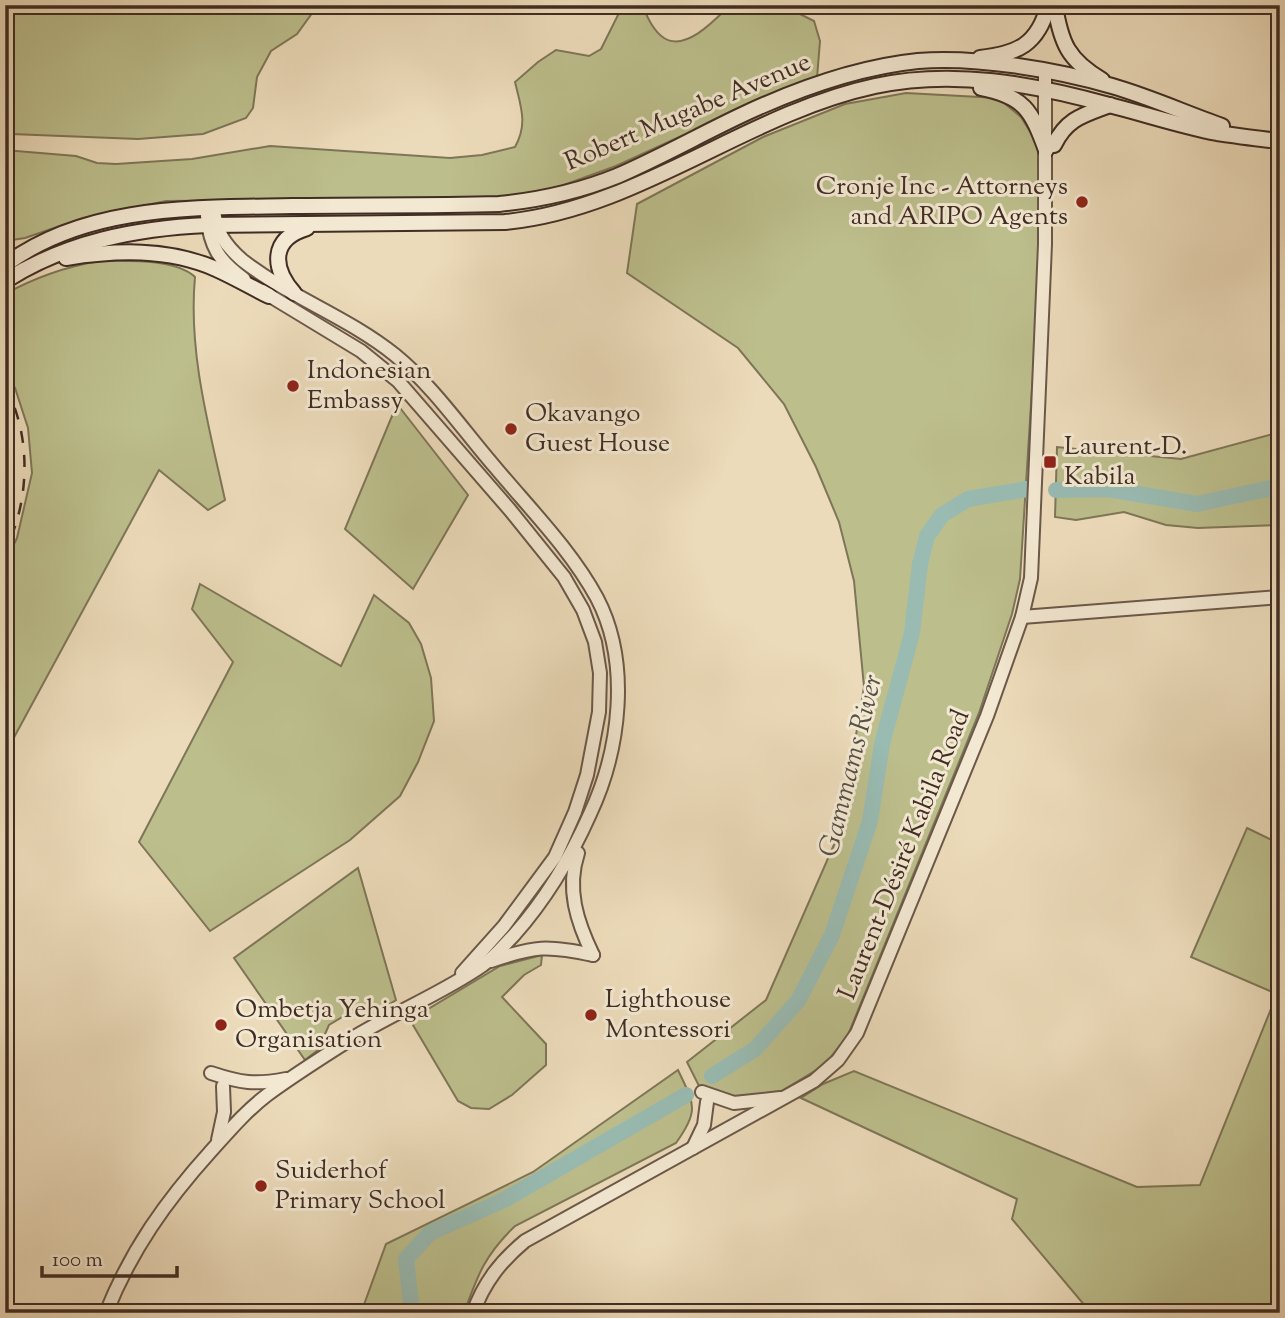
<svg xmlns="http://www.w3.org/2000/svg" width="1285" height="1318" font-family="'Sorts Mill Goudy',serif">
  <style>
    .grass { fill: #bcbe8c; stroke: #7e7658; stroke-width: 2 }
    .lines { fill: none; stroke-linecap: round; stroke-linejoin: round }
    .river { stroke: #99bbb2; stroke-width: 16 }
    .tertiary-casing { stroke: #6b5849; stroke-width: 16 }
    .secondary-casing { stroke: #402d23; stroke-width: 18 }
    .tertiary { stroke: #f3e8d2; stroke-width: 12 }
    .secondary { stroke: #f3e8d2; stroke-width: 14 }
    .rail { stroke: #402d23; stroke-width: 2.5; stroke-dasharray: 12 12; stroke-linecap: butt }
    .poi-dot { fill: #8f2418; stroke: #f3e8d2; stroke-width: 2.5 }
    .labels { text-anchor: middle; dominant-baseline: central; stroke-width: 6; stroke-linejoin: round; paint-order: stroke }
    .street-label { font-size: 26px; fill: #402d23; stroke: #f3e8d2 }
    .poi-label { font-size: 26px; fill: #402d23; stroke: #f3e8d2; text-anchor: start }
    .water-label { font-size: 28px; font-style: italic; fill: #565047; stroke: #f3e8d2 }
  </style>
  <rect width="100%" height="100%" fill="#ecdbba"/>
  <filter id="stains"><feTurbulence type="fractalNoise" baseFrequency=".00286" numOctaves="4"/><feColorMatrix values="0 0 0 0 .2 0 0 0 0 .09 0 0 0 0 .02 0 0 0 .5 -.17"/></filter>
  <radialGradient id="worn" r=".72"><stop offset=".6" stop-color="#630" stop-opacity="0"/><stop offset="1" stop-color="#630" stop-opacity=".3"/></radialGradient>
  <g class="grass">
    <polygon points="5,5 318,5 297,34 271,51 257,77 253,108 246,118 203,134 138,139 11,134 5,131"/>
    <path d="M 623,5 L 642,5 C 647,16 653,31 664,38 C 686,52 716,19 730,5 L 782,5 L 814,21 L 820,41 L 817,78 L 773,94 L 616,166 L 561,186 L 523,195 L 483,198 L 166,201 L 83,218 L 25,238 L 12,240 L 5,237 L 5,150 L 76,156 L 97,163 L 116,164 L 192,159 L 270,146 L 450,158 L 482,155 L 515,147 C 528,124 521,107 515,82 L 538,62 L 556,50 L 589,56 L 601,49 Z"/>
    <polygon points="906,93 998,98 1021,117 1042,151 1045,244 1032,389 1020,579 1012,614 979,713 848,1035 830,1058 818,1069 775,1095 752,1103 702,1092 687,1062 766,1000 840,831 864,687 854,581 839,522 816,467 784,404 738,348 627,273 637,204 763,137 845,104"/>
    <path d="M 99,261 C 125,261 175,258 195,277 C 188,352 209,427 225,500 L 208,510 L 159,470 L 5,754 L 5,563 L 17,538 L 32,473 L 28,428 L 15,388 L 5,372 L 5,294 C 36,277 64,267 99,261 Z"/>
    <polygon points="397,404 468,495 413,589 345,529"/>
    <polygon points="1280,432 1280,529 1278,525 1198,528 1166,525 1124,512 1076,520 1055,517 1057,447 1181,459"/>
    <polygon points="200,584 341,666 374,595 409,623 421,644 431,678 434,721 418,762 400,796 350,840 210,931 139,842 233,662 192,609"/>
    <polygon points="1247,828 1280,844 1280,1313 1091,1313 1012,1219 1017,1199 801,1098 823,1084 854,1071 1137,1187 1200,1185 1277,994 1191,957"/>
    <polygon points="358,868 396,1000 374,1014 344,1016 329,1025 318,1050 305,1060 234,958"/>
    <polygon points="542,955 541,965 524,975 502,997 546,1044 546,1065 512,1095 489,1109 471,1108 458,1101 413,1025 415,1017 500,966"/>
    <path d="M 678,1070 C 694,1104 700,1110 676,1143 L 515,1226 C 485,1255 478,1274 464,1313 L 361,1313 L 386,1244 L 533,1172 Z"/>
  </g>
  <g class="lines">
    <g class="river">
      <polyline points="1056,490 1108,489 1197,504 1280,486"/>
      <polyline points="712,1076 755,1049 798,1001 832,935 870,821 882,744 912,633 920,564 927,536 942,515 968,499 1027,489"/>
      <polyline points="412,1313 406,1259 430,1233 504,1200 686,1095"/>
    </g>
    <defs>
      <g id="tertiary">
        <path d="M 207,216 C 210,247 219,261 244,279"/>
        <polyline points="262,291 361,351 398,381 510,510 564,577 583,610 595,642 600,673 599,712 587,775 575,812 555,857 504,926 462,973"/>
        <polyline points="1022,617 1280,597"/>
        <path d="M 578,853 C 566,889 577,922 593,955"/>
        <path d="M 491,961 C 535,946 547,945 593,955"/>
        <path d="M 211,1073 C 241,1083 255,1085 286,1079"/>
        <polyline points="702,1092 734,1103 780,1098"/>
        <polyline points="218,1140 224,1112 223,1086"/>
        <polyline points="693,1148 704,1125 707,1102"/>
        <path d="M 106,1313 C 131,1250 166,1201 211,1151 C 229,1131 246,1111 267,1095 C 294,1075 323,1057 351,1039 C 393,1013 443,993 483,965 C 495,957 504,945 514,935 C 546,899 570,859 590,814 C 620,750 631,663 597,598 C 571,550 530,509 495,467 C 463,430 433,386 395,355 C 348,317 289,297 242,260 C 225,245 216,232 214,209"/>
        <path d="M 473,1313 C 484,1282 501,1261 525,1241 L 814,1081 L 838,1060 L 857,1033 L 987,716 L 1022,617 L 1031,578 L 1045,244 L 1045,72"/>
      </g>
      <g id="secondary">
        <path d="M 1055,6 C 1061,43 1068,60 1102,80"/>
        <path d="M 980,58 C 1018,54 1038,44 1048,6"/>
        <path d="M 981,88 C 1025,97 1031,110 1046,150"/>
        <path d="M 1054,145 C 1067,118 1084,115 1110,105"/>
        <path d="M 66,258 C 116,250 168,248 216,269 C 234,277 251,287 269,296"/>
        <path d="M 5,265 C 87,204 194,208 292,206 C 361,205 430,206 499,204 C 539,200 580,191 617,176 C 661,157 703,133 746,113 C 800,88 858,67 918,61 C 976,56 1057,70 1112,86 C 1150,97 1185,113 1222,126"/>
        <path d="M 5,281 C 66,242 136,228 208,225 L 505,222 C 639,209 745,114 875,86 C 953,69 1033,84 1109,105 C 1145,114 1181,126 1217,133 C 1238,136 1259,139 1280,141"/>
        <path d="M 294,293 C 272,268 270,239 307,228"/>
      </g>
    </defs>
    <use href="#tertiary" class="tertiary-casing"/>
    <use href="#secondary" class="secondary-casing"/>
    <use href="#tertiary" class="tertiary"/>
    <use href="#secondary" class="secondary"/>
    <path class="rail" d="M 5,386 C 32,436 30,501 5,551"/>
  </g>
  <g class="poi-dot">
    <circle cx="1082" cy="202" r="7"/>
    <circle cx="293" cy="386" r="7"/>
    <circle cx="511" cy="429" r="7"/>
    <rect x="1043" y="455" width="14" height="14" rx="3.5"/>
    <circle cx="591" cy="1015" r="7"/>
    <circle cx="221" cy="1025" r="7"/>
    <circle cx="261" cy="1186" r="7"/>
  </g>
  <g class="labels">
    <g class="street-label">
      <text transform="translate(688 113) rotate(-23)">Robert Mugabe Avenue</text>
      <text transform="translate(905 855) rotate(-68)">Laurent-Désiré Kabila Road</text>
    </g>
    <g class="poi-label">
      <text x="1068" y="187" text-anchor="end">Cronje Inc - Attorneys<tspan x="1068" dy="30">and ARIPO Agents</tspan></text>
      <text x="307" y="371">Indonesian<tspan x="307" dy="30">Embassy</tspan></text>
      <text x="525" y="414">Okavango<tspan x="525" dy="30">Guest House</tspan></text>
      <text x="1064" y="447">Laurent-D.<tspan x="1064" dy="30">Kabila</tspan></text>
      <text x="605" y="1000">Lighthouse<tspan x="605" dy="30">Montessori</tspan></text>
      <text x="235" y="1010">Ombetja Yehinga<tspan x="235" dy="30">Organisation</tspan></text>
      <text x="275" y="1171">Suiderhof<tspan x="275" dy="30">Primary School</tspan></text>
    </g>
    <g class="water-label">
      <text transform="translate(852 766) rotate(-76)">Gammams River</text>
    </g>
  </g>
  <rect width="1285" height="1318" fill="none" stroke="#ecdbba" stroke-width="28"/>
  <rect x="7" y="7" width="1271" height="1304" fill="none" stroke="#402d23" stroke-width="3.5"/>
  <rect x="14" y="14" width="1257" height="1290" fill="none" stroke="#402d23" stroke-width="2"/>
  <path d="M42 1266v10h135v-10" fill="none" stroke="#402d23" stroke-width="3.5"/>
  <text x="52" y="1266" font-size="21" fill="#402d23" stroke="#f3e8d2" stroke-width="5" paint-order="stroke">100 m</text>
  <rect width="100%" height="100%" filter="url(#stains)"/>
  <rect width="100%" height="100%" fill="url(#worn)"/>
</svg>
